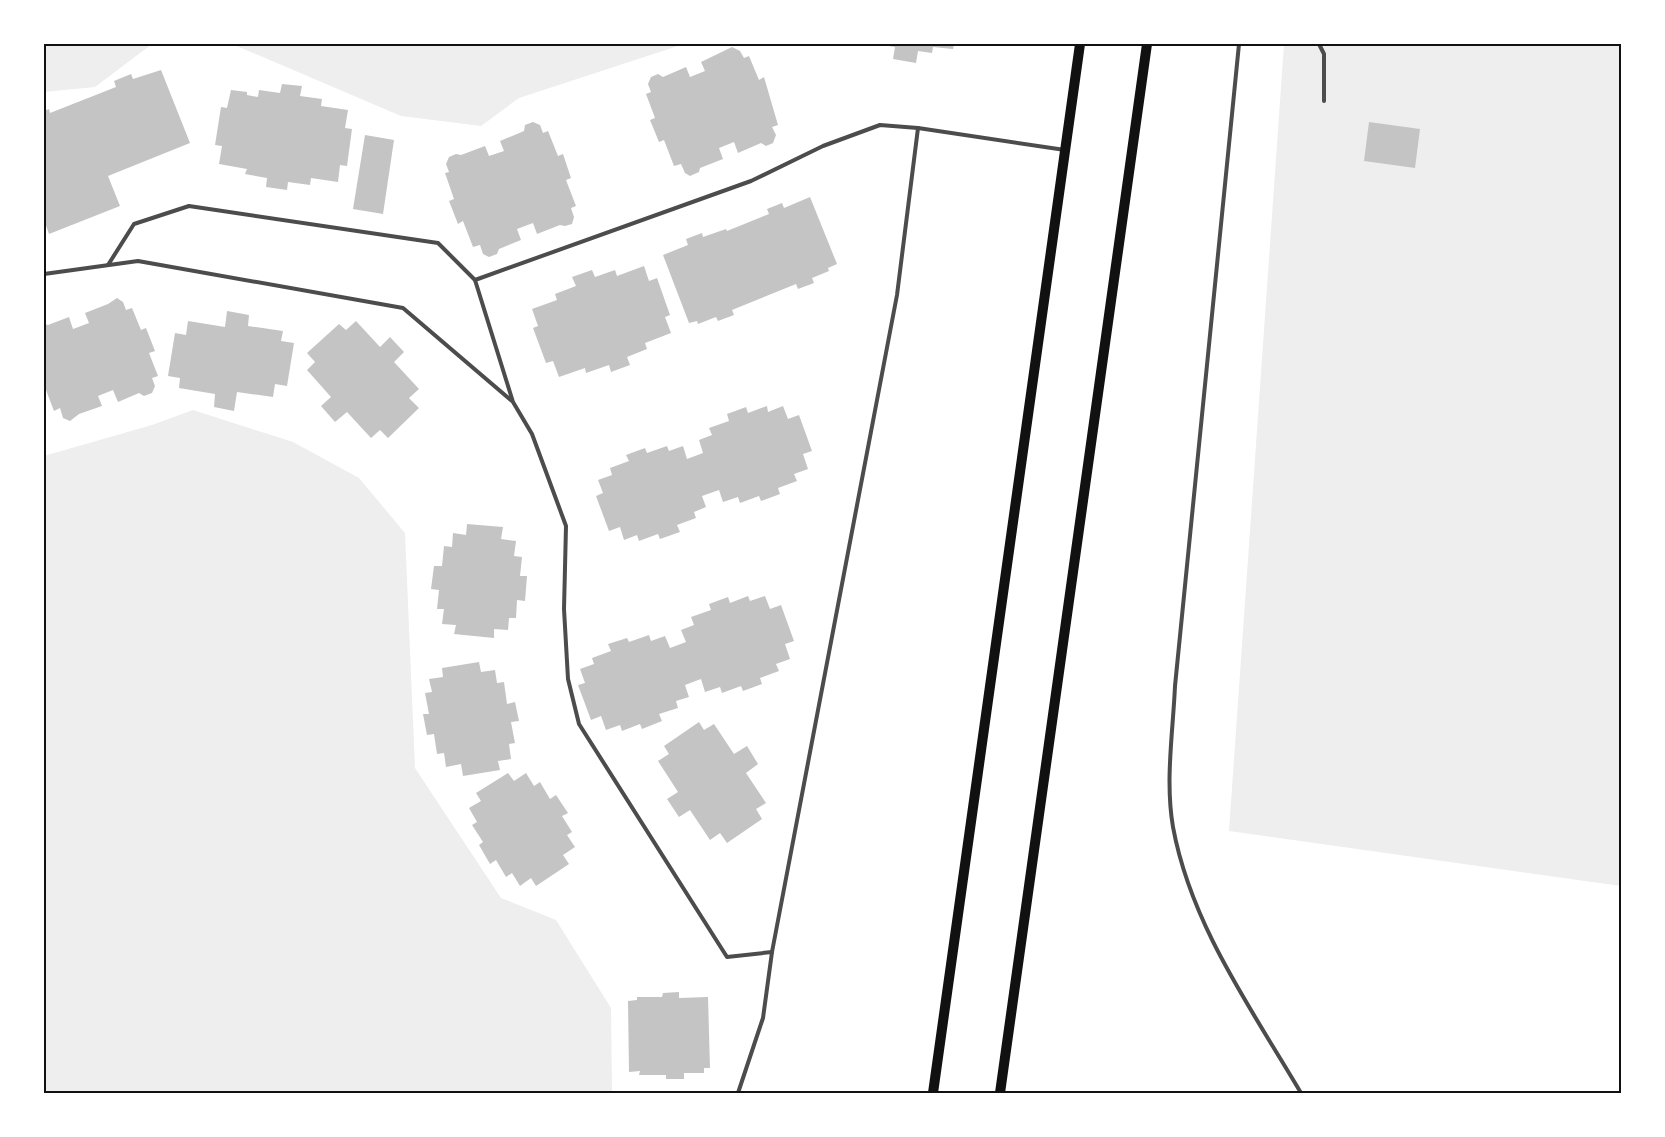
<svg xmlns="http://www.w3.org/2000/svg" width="1665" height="1137" font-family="Figtree,sans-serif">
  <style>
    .green { fill: #eee }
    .building { fill: #c4c4c4 }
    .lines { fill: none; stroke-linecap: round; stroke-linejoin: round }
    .service { stroke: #4c4c4c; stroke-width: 4 }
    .secondary { stroke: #111; stroke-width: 10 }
    .neatline { fill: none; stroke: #111; stroke-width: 2 }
  </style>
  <rect width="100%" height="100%" fill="#fff"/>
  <g class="green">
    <polygon points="44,44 152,44 95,87 44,92"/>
    <polygon points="232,44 684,44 519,98 481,126 401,116"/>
    <polygon points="1284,44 1621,44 1621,886 1229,831"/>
    <polygon points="193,410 293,442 359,478 405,533 415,768 501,898 556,920 611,1008 612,1093 44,1093 44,456 152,425"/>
  </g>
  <g class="building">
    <polygon points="877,44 954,44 953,49 933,47 932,53 918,51 916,63 893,59 895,47"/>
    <polygon points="732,47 740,51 744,58 749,56 759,80 764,77 778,125 772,127 776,135 773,143 766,146 761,143 738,153 734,142 719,148 723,159 700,168 699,172 690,176 685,173 681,164 674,166 664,140 659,142 650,120 655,118 646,94 651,92 648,84 651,77 658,74 663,77 686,67 690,77 705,71 701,62"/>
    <polygon points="161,70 190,143 108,176 120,206 49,234 44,220 44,111 49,109 50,113 116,87 114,81 131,74 133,79"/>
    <polygon points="282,84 302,86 300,96 322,99 321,106 348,110 345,128 352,129 347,166 340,165 338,182 311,178 310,185 288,182 287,190 266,187 267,178 245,174 247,169 219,164 222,146 215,145 221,107 227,108 231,90 247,92 247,95 258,97 259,90 280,93"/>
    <polygon points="533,122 540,125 543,133 548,131 558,156 563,154 571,178 566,180 576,206 571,208 574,217 572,224 565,226 560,225 537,234 533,223 517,229 521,240 499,249 497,254 489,257 483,254 480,245 473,247 463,221 458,224 449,201 454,199 445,173 449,172 446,164 449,157 456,154 461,155 485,146 489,156 504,151 500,141 524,131 525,125"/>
    <polygon points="1369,122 1420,129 1415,168 1364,161"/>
    <polygon points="365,135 394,140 383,214 353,209"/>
    <polygon points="810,197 837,264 828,268 829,271 812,278 814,283 798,289 796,284 732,310 734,315 718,321 716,317 698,324 697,321 689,323 663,255 688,245 686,239 702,233 703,237 726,229 727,231 769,214 767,209 782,203 784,208"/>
    <polygon points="644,266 649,281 657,278 670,315 665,317 671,333 645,343 647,349 627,357 630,365 611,372 609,365 586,373 585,368 559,377 553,361 546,363 533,328 538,326 532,309 557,300 555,294 576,286 572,277 592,270 595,277 615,270 617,276"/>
    <polygon points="117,298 123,302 126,310 132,308 141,330 146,328 155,351 149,353 158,376 152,378 155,386 152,393 144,396 139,393 118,402 113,390 98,396 102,406 79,414 70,421 63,418 60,408 54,411 46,390 44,390 44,324 48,325 69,317 73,329 89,323 85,313 108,304"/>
    <polygon points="227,311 249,315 248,326 283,331 281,341 294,343 287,386 275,384 273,397 237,392 234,411 214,407 215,394 179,388 180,378 168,376 175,333 186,335 188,321 225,327"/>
    <polygon points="356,321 380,347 390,337 404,352 394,362 419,389 409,398 419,408 388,438 380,430 371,438 347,412 335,422 321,406 331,397 307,370 315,362 307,353 339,324 346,330"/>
    <polygon points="767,406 768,412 783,406 788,419 799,415 812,451 803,454 808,469 794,474 797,481 778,488 780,494 761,501 759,496 740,503 738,497 723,502 719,490 702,496 706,507 694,512 696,518 677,525 680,532 660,539 658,534 639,541 637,535 624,540 620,527 609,531 596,496 603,493 598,480 612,475 610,468 629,461 626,455 645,448 647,453 667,446 669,451 683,446 687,459 703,453 699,440 712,435 709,428 729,421 727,414 746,407 748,413"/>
    <polygon points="467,524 503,527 501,539 516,541 514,556 522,557 520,576 527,576 525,601 517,600 516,618 509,618 508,630 494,629 494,638 454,634 456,625 442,624 444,609 437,609 439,590 431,589 434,566 442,566 444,546 452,547 453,533 466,535"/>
    <polygon points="748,596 750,601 765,596 770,609 781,605 794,641 785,644 790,659 776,664 779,671 760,678 762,684 743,691 741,686 722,693 720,687 705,692 701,679 685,685 689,697 676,701 678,708 659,714 662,721 642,729 640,724 622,731 620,725 606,730 601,716 591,720 578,685 585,683 580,669 594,664 592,658 611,651 608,644 627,638 629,642 649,635 651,641 665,636 670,648 686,642 681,630 694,625 691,617 711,610 709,604 728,597 730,603"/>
    <polygon points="479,662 481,672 495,670 497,683 504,682 507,704 515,702 519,721 511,722 515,743 509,744 511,759 498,761 500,770 463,776 461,764 446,767 444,753 437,754 434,734 427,735 423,714 429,714 425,693 432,692 429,679 443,677 442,668"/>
    <polygon points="699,722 704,730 714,724 734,754 747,746 758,764 746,773 766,803 756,809 762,819 727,843 720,833 710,840 690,810 679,817 667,799 678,792 658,761 669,754 664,746"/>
    <polygon points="508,773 514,781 526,773 534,786 540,782 550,799 556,795 568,813 562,816 572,832 567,835 575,847 563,855 569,864 536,886 531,878 520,886 512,873 506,877 496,860 490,864 479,845 483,842 472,825 477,822 469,808 481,801 476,793"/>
    <polygon points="679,992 679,998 708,997 710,1068 704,1068 704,1073 684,1073 684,1079 666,1079 666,1075 639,1075 640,1071 629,1072 628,1001 637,1000 637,997 662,997 663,993"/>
  </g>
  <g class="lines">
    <g class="service">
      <path d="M 1239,44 L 1175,686 C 1173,732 1165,781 1173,827 C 1191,925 1251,1008 1301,1093"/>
      <polyline points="1319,44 1324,54 1324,101"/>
      <polyline points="108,265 134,224 189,206 438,243 475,280"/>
      <polyline points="44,274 138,261 403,308 512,401"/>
      <polyline points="772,952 727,957 579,724 568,679 564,609 566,526 532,434 513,402 475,280 751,181 823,146 880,125 918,128 1065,150"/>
      <polyline points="738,1093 763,1018 772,952 897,295 918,128"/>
    </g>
    <g class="secondary">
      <polyline points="933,1093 1080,44"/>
      <polyline points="1000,1093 1147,44"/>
    </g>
  </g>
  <rect width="1665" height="1137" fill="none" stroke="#ffffff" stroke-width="90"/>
  <rect x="45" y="45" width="1575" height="1047" class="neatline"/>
</svg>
